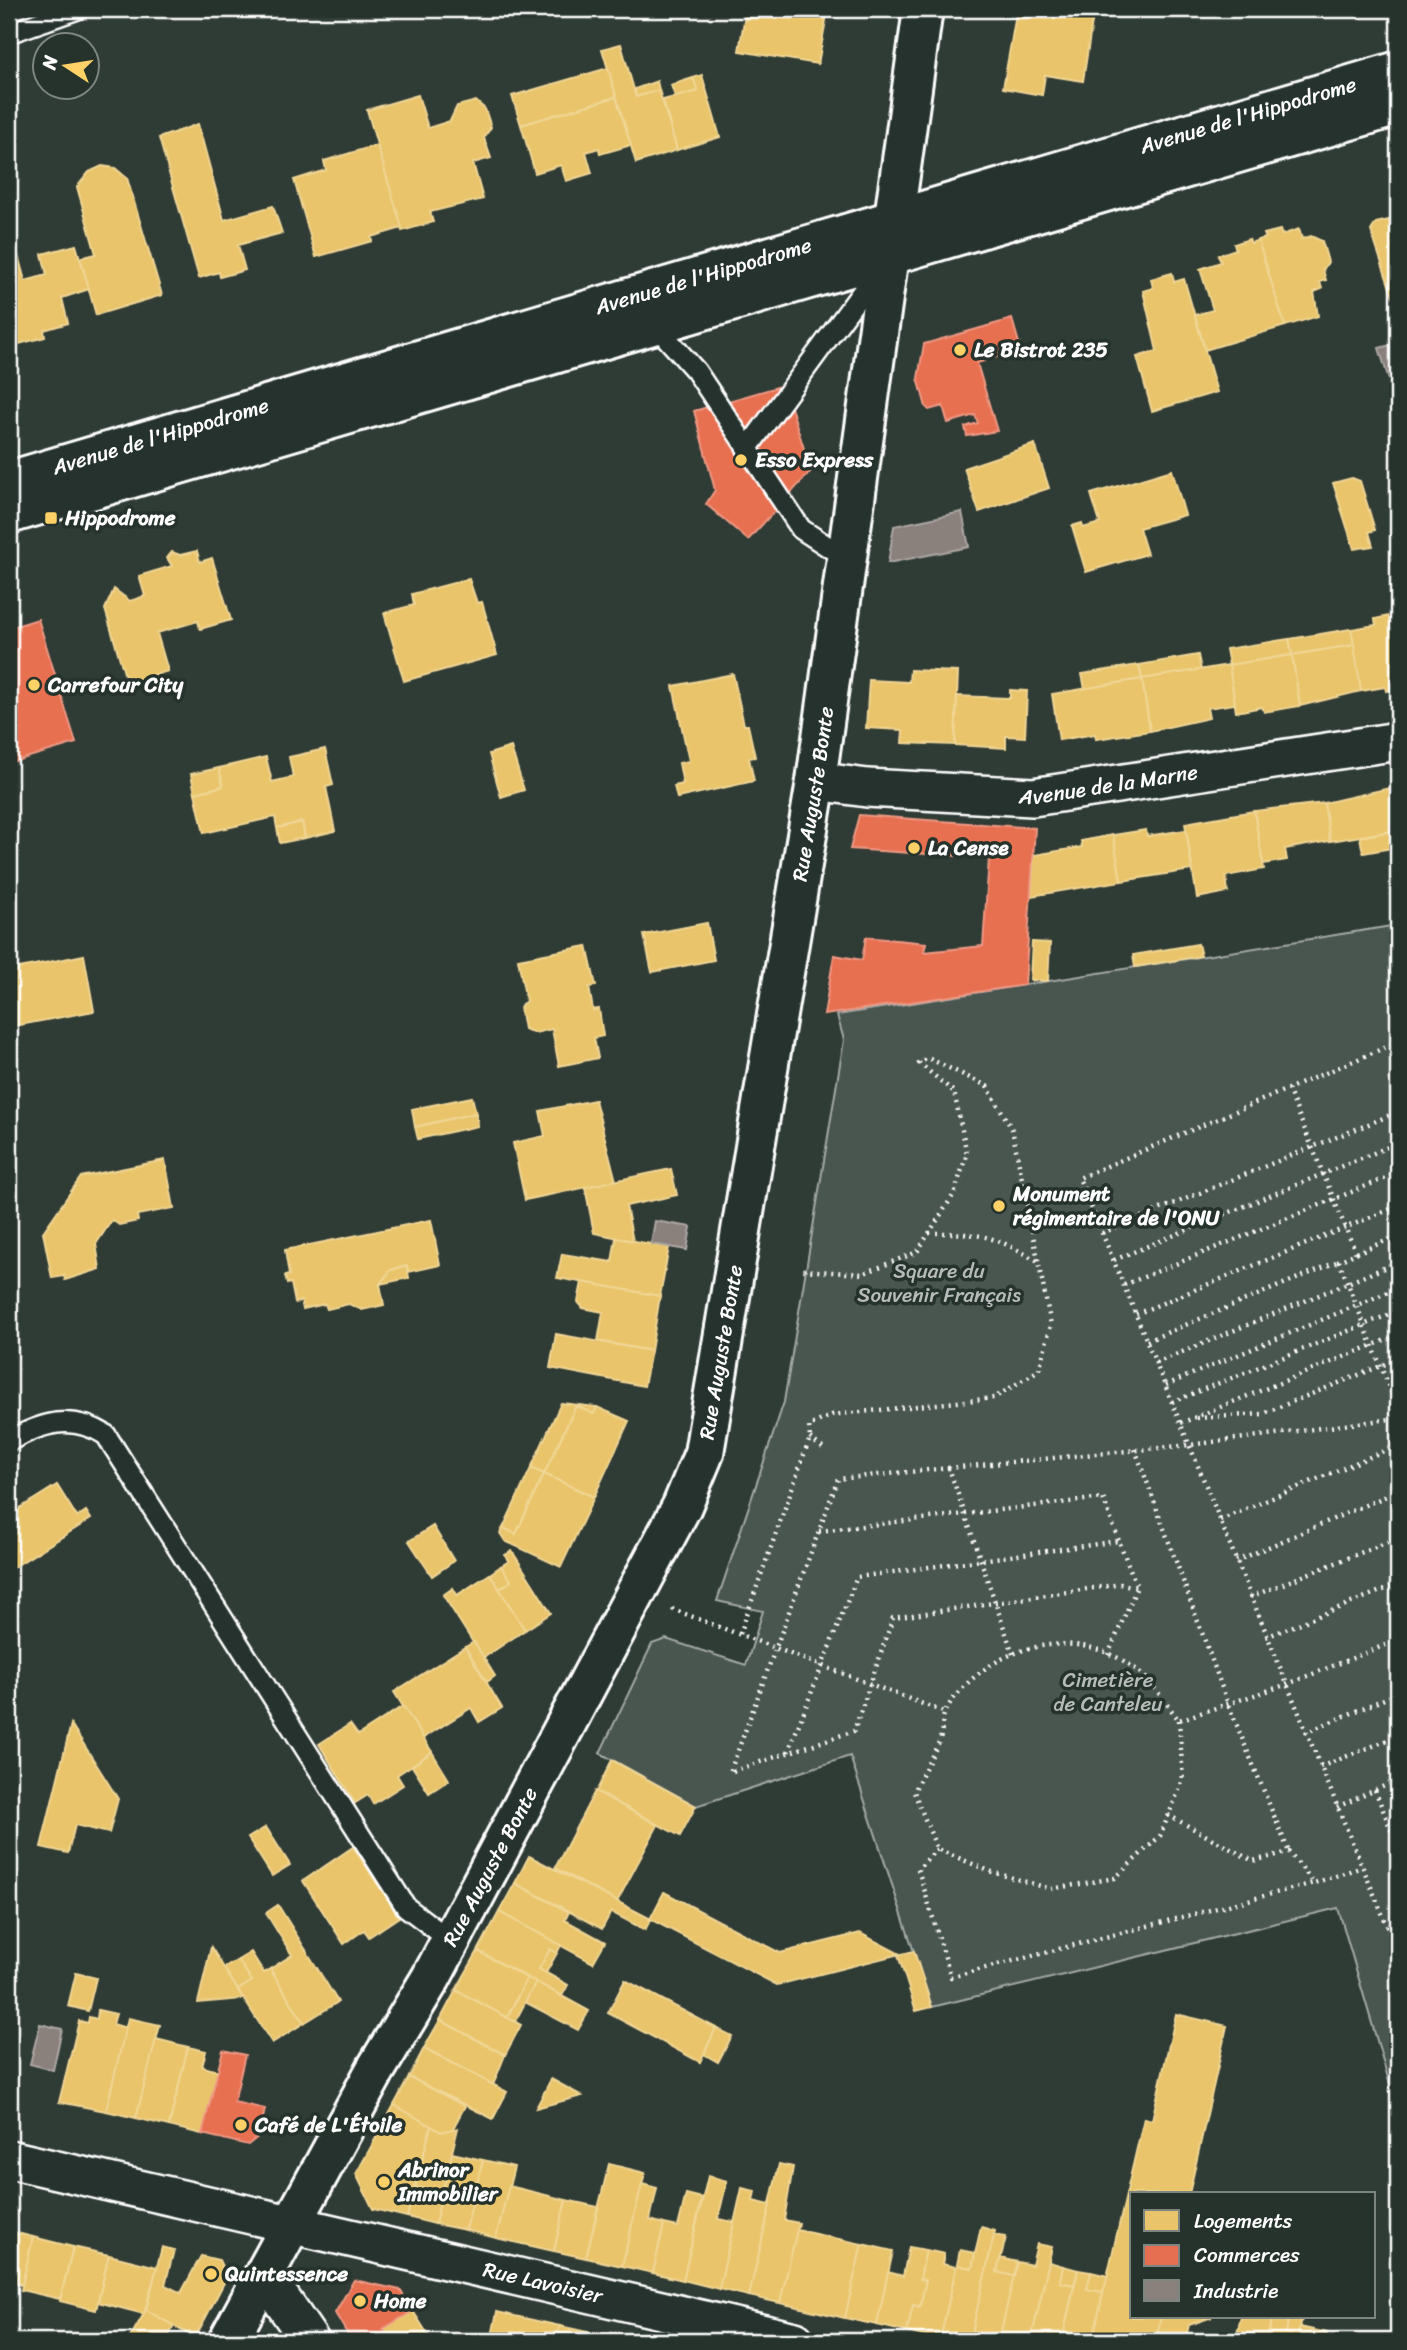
<svg xmlns="http://www.w3.org/2000/svg" width="1407" height="2350" font-family="Sriracha,sans-serif">
  <style>
    .green { fill: #4a544f; stroke: #a4aaa7; stroke-width: 2 }
    .homes { fill: #e9c46a; stroke: #f0d697; stroke-width: 2 }
    .shops { fill: #e76f51; stroke: #ee9a85; stroke-width: 2 }
    .industry { fill: #8a817c; stroke: #ada7a3; stroke-width: 2 }
    .lines { fill: none; stroke-linecap: round; stroke-linejoin: round }
    .lane-casing { stroke: #fff; stroke-width: 24 }
    .street-casing { stroke: #fff; stroke-width: 42 }
    .secondary-casing { stroke: #fff; stroke-width: 44 }
    .primary-casing { stroke: #fff; stroke-width: 44 }
    .path { stroke: #fff; stroke-width: 4.5; stroke-dasharray: 2 5; stroke-linecap: butt }
    .lane { stroke: #26332d; stroke-width: 19 }
    .street { stroke: #26332d; stroke-width: 37 }
    .secondary { stroke: #26332d; stroke-width: 38 }
    .primary { stroke: #26332d; stroke-width: 38 }
    .poi-dot { fill: #ffd166; stroke: #26332d; stroke-width: 2.5 }
    .labels { text-anchor: middle; dominant-baseline: central; stroke-width: 7; stroke-linejoin: round; paint-order: stroke }
    .street-label { font-size: 21px; fill: #fff; stroke: #26332d }
    .poi-label { font-size: 21px; font-weight: bold; fill: #fff; stroke: #26332d; text-anchor: start }
    .park-label { font-size: 21px; fill: #b7bbb9; stroke: #26332d }
  </style>
  <rect width="100%" height="100%" fill="#2f3b35"/>
  <filter id="ink" filterUnits="userSpaceOnUse"><feTurbulence type="fractalNoise" baseFrequency=".0143" numOctaves="2"/><feDisplacementMap in="SourceGraphic" scale="14" xChannelSelector="R" yChannelSelector="G"/><feConvolveMatrix kernelMatrix="1 2 1 2 8 2 1 2 1" color-interpolation-filters="sRGB"/></filter>
  <g filter="url(#ink)">
    <polygon class="green" points="1398,925 1398,2112 1338,1908 932,2007 850,1756 696,1806 600,1753 652,1644 666,1639 746,1665 763,1611 717,1601 784,1402 844,1040 837,1015"/>
    <g class="homes">
      <polygon points="746,9 828,9 818,64 739,51"/>
      <polygon points="1017,9 1094,9 1083,81 1045,75 1042,95 1003,88"/>
      <polygon points="621,44 636,97 659,90 677,150 636,163 602,49"/>
      <polygon points="608,68 616,97 521,125 512,96"/>
      <polygon points="702,75 720,137 677,150 663,100 698,91 693,78"/>
      <polygon points="693,78 698,91 675,97 671,85"/>
      <polygon points="657,81 659,90 636,97 635,89"/>
      <polygon points="418,95 428,128 450,121 457,106 476,101 485,109 491,127 484,138 491,158 473,163 483,199 430,212 433,222 402,231 367,110"/>
      <polygon points="616,97 631,145 600,154 599,148 586,152 592,173 566,181 561,165 535,173 521,125"/>
      <polygon points="198,124 224,220 273,206 282,233 238,245 245,270 220,277 219,272 199,278 159,138"/>
      <polygon points="377,145 402,228 371,237 372,241 316,257 294,180 326,170 324,161"/>
      <polygon points="102,166 115,168 127,178 162,295 96,315 80,258 96,254 77,187 89,172"/>
      <polygon points="1398,218 1398,295 1393,297 1371,231 1376,223"/>
      <polygon points="1299,229 1302,239 1311,236 1322,241 1328,262 1323,270 1326,280 1320,282 1322,289 1314,292 1318,316 1285,326 1258,240 1266,238 1264,234 1280,230 1282,235"/>
      <polygon points="1249,239 1251,243 1258,240 1285,326 1205,350 1195,315 1213,310 1200,269 1221,262 1218,255 1236,249 1234,244"/>
      <polygon points="15,244 25,281 47,275 42,254 76,245 89,289 62,298 68,323 44,330 45,337 15,345 9,323 9,246"/>
      <polygon points="1172,273 1174,282 1184,279 1217,392 1152,411 1137,357 1157,351 1143,291 1153,288 1151,279"/>
      <polygon points="1035,444 1049,488 979,512 964,468"/>
      <polygon points="1172,470 1185,515 1139,528 1147,554 1086,572 1072,526 1082,523 1083,528 1100,523 1091,494"/>
      <polygon points="1352,478 1360,481 1375,530 1369,532 1373,546 1354,549 1333,483"/>
      <polygon points="197,551 200,562 212,558 231,620 200,629 198,621 157,633 168,671 127,683 105,609 114,589 130,601 145,596 139,576 172,566 167,558 172,552 180,555"/>
      <polygon points="469,579 477,603 482,602 497,655 404,681 384,613 414,605 412,594"/>
      <polygon points="1398,614 1398,688 1386,691 1385,687 1361,691 1351,629 1376,625 1375,619"/>
      <polygon points="1351,629 1354,645 1292,655 1289,639"/>
      <polygon points="1289,639 1292,655 1229,665 1226,649"/>
      <polygon points="1354,645 1361,691 1300,706 1292,655"/>
      <polygon points="1198,655 1201,670 1142,679 1139,665"/>
      <polygon points="1292,655 1300,706 1264,712 1262,707 1236,712 1229,665"/>
      <polygon points="1139,665 1142,679 1085,689 1082,674"/>
      <polygon points="1229,665 1235,704 1207,708 1209,718 1150,731 1142,679"/>
      <polygon points="910,670 958,672 955,745 902,743 903,730 866,728 869,680 909,682"/>
      <polygon points="733,674 744,725 748,725 755,757 749,758 754,781 677,798 674,786 683,784 679,763 689,761 673,686"/>
      <polygon points="1142,679 1150,731 1096,739 1095,734 1059,740 1052,694"/>
      <polygon points="1010,690 1027,691 1025,737 1006,736 1006,748 955,745 957,696 1010,698"/>
      <polygon points="511,747 524,790 501,797 489,754"/>
      <polygon points="325,749 333,785 326,787 335,831 305,838 302,822 277,828 275,817 204,833 195,793 223,786 219,768 266,757 272,782 293,777 289,757"/>
      <polygon points="219,768 223,786 195,793 191,774"/>
      <polygon points="1398,787 1398,830 1390,788"/>
      <polygon points="1390,788 1398,830 1330,841 1324,803"/>
      <polygon points="1324,803 1330,841 1285,849 1287,860 1263,864 1254,811"/>
      <polygon points="1254,811 1264,869 1226,876 1228,892 1197,898 1185,823"/>
      <polygon points="302,822 305,838 280,843 277,828"/>
      <polygon points="1146,830 1147,836 1186,830 1192,870 1121,881 1113,835"/>
      <polygon points="1398,830 1398,847 1363,853 1360,837"/>
      <polygon points="1113,835 1121,881 1031,896 1034,855 1082,847 1081,841"/>
      <polygon points="707,923 714,960 652,972 644,935"/>
      <polygon points="1032,942 1050,943 1048,981 1030,980"/>
      <polygon points="1198,944 1201,956 1135,967 1133,955"/>
      <polygon points="587,946 596,986 589,987 593,1010 599,1009 603,1036 594,1038 598,1058 559,1066 552,1029 535,1033 524,1029 520,1007 526,1001 518,959"/>
      <polygon points="84,955 94,1011 9,1027 9,970"/>
      <polygon points="472,1097 476,1113 415,1127 412,1109"/>
      <polygon points="595,1100 616,1181 525,1200 513,1143 545,1136 540,1111"/>
      <polygon points="476,1113 478,1126 418,1139 415,1127"/>
      <polygon points="165,1160 174,1208 137,1215 138,1221 119,1225 112,1220 96,1244 100,1269 65,1280 64,1276 52,1278 43,1232 81,1177"/>
      <polygon points="671,1169 677,1195 626,1206 633,1241 594,1233 585,1187"/>
      <polygon points="431,1220 440,1265 408,1272 407,1266 391,1270 380,1284 384,1305 362,1310 349,1304 327,1309 325,1304 303,1309 301,1301 295,1303 291,1283 287,1284 285,1276 289,1275 285,1250"/>
      <polygon points="616,1238 669,1247 660,1296 557,1278 562,1254 612,1262"/>
      <polygon points="407,1266 409,1278 380,1284 391,1270"/>
      <polygon points="582,1282 660,1296 651,1351 598,1341 603,1312 583,1308 578,1302"/>
      <polygon points="556,1334 651,1351 644,1386 550,1368"/>
      <polygon points="561,1403 597,1407 594,1414 576,1406 544,1474 531,1468"/>
      <polygon points="576,1406 594,1414 597,1407 629,1421 594,1497 544,1474"/>
      <polygon points="531,1468 544,1474 516,1534 503,1528"/>
      <polygon points="544,1474 594,1497 561,1567 505,1541 500,1533 503,1528 516,1534"/>
      <polygon points="57,1485 77,1517 86,1511 91,1519 9,1570 9,1515"/>
      <polygon points="433,1526 454,1561 432,1576 409,1541"/>
      <polygon points="512,1551 551,1613 525,1630 499,1589 511,1581 501,1566 509,1561 505,1555"/>
      <polygon points="501,1566 511,1581 499,1589 490,1574"/>
      <polygon points="490,1574 525,1630 483,1658 443,1595 453,1588 457,1595"/>
      <polygon points="474,1642 495,1676 487,1682 465,1647"/>
      <polygon points="465,1647 502,1708 479,1722 471,1708 423,1738 394,1692"/>
      <polygon points="403,1706 432,1752 397,1775 403,1785 392,1792 373,1804 368,1795 355,1803 319,1744 350,1724 358,1735"/>
      <polygon points="71,1724 118,1799 109,1833 75,1825 68,1853 41,1847"/>
      <polygon points="432,1752 449,1780 429,1793 412,1766"/>
      <polygon points="612,1760 696,1806 680,1836 596,1792"/>
      <polygon points="595,1791 658,1825 617,1902 555,1868"/>
      <polygon points="266,1827 290,1865 272,1876 248,1838"/>
      <polygon points="353,1847 399,1917 369,1937 364,1930 344,1944 303,1881"/>
      <polygon points="529,1856 651,1919 645,1930 611,1912 602,1929 515,1883"/>
      <polygon points="515,1883 569,1912 565,1920 605,1942 593,1963 499,1912"/>
      <polygon points="664,1892 780,1953 860,1933 900,1954 777,1985 650,1919"/>
      <polygon points="278,1905 338,2002 304,2023 270,1969 292,1955 266,1913"/>
      <polygon points="499,1912 561,1945 557,1953 550,1949 539,1969 568,1985 562,1996 478,1951"/>
      <polygon points="211,1947 224,1968 244,1999 198,2003"/>
      <polygon points="550,1949 557,1953 546,1973 539,1969"/>
      <polygon points="478,1951 527,1978 507,2018 456,1990"/>
      <polygon points="914,1951 932,2007 916,2011 898,1955"/>
      <polygon points="251,1952 264,1973 270,1969 304,2023 272,2043 238,1990 252,1981 238,1960"/>
      <polygon points="238,1960 252,1981 238,1990 224,1968"/>
      <polygon points="76,1973 96,1978 88,2011 68,2006"/>
      <polygon points="527,1978 536,1982 515,2022 507,2018"/>
      <polygon points="625,1980 716,2028 700,2062 608,2013"/>
      <polygon points="536,1982 589,2011 578,2030 525,2002"/>
      <polygon points="456,1990 521,2025 505,2055 440,2020"/>
      <polygon points="98,2010 116,2014 113,2024 126,2028 106,2111 59,2102 79,2021 88,2023 89,2017 97,2019"/>
      <polygon points="1176,2014 1227,2026 1189,2194 1132,2194 1132,2317 1161,2317 1156,2341 1092,2341 1144,2118 1152,2120"/>
      <polygon points="128,2018 160,2025 136,2118 106,2111"/>
      <polygon points="440,2020 505,2055 493,2085 424,2048"/>
      <polygon points="716,2028 732,2036 718,2062 704,2054"/>
      <polygon points="156,2039 188,2047 169,2126 136,2118"/>
      <polygon points="188,2047 206,2051 202,2067 218,2071 202,2134 169,2126"/>
      <polygon points="424,2048 507,2092 493,2119 409,2077"/>
      <polygon points="409,2077 465,2106 452,2130 441,2132 394,2105"/>
      <polygon points="551,2079 582,2096 536,2108"/>
      <polygon points="394,2105 431,2126 407,2217 373,2209 356,2174"/>
      <polygon points="431,2126 441,2132 458,2128 442,2193 415,2187"/>
      <polygon points="452,2153 483,2160 466,2230 435,2224"/>
      <polygon points="483,2160 514,2167 496,2238 466,2230"/>
      <polygon points="609,2164 645,2173 622,2266 586,2258"/>
      <polygon points="779,2164 793,2167 784,2220 799,2223 780,2303 749,2296"/>
      <polygon points="708,2176 727,2181 718,2219 734,2222 719,2289 683,2280"/>
      <polygon points="642,2184 657,2188 650,2220 664,2224 653,2273 622,2266"/>
      <polygon points="509,2186 566,2200 554,2251 496,2238"/>
      <polygon points="415,2187 442,2193 435,2224 407,2217"/>
      <polygon points="742,2188 755,2191 753,2201 770,2205 749,2296 719,2289"/>
      <polygon points="686,2194 702,2198 683,2280 653,2273 664,2224 678,2227"/>
      <polygon points="566,2200 598,2207 586,2258 554,2251"/>
      <polygon points="981,2227 995,2231 970,2341 940,2340 957,2265 972,2268"/>
      <polygon points="797,2230 862,2244 845,2318 780,2303"/>
      <polygon points="9,2231 33,2237 22,2285 9,2282"/>
      <polygon points="994,2235 1006,2237 997,2272 1014,2276 999,2341 970,2341"/>
      <polygon points="33,2237 73,2247 60,2299 21,2290"/>
      <polygon points="862,2244 893,2251 877,2325 845,2318"/>
      <polygon points="1037,2244 1052,2247 1031,2341 999,2341 1017,2262 1032,2265"/>
      <polygon points="73,2247 109,2255 96,2310 60,2301"/>
      <polygon points="162,2247 174,2250 165,2285 181,2293 201,2256 219,2260 227,2277 195,2338 146,2310"/>
      <polygon points="909,2247 926,2250 920,2279 926,2280 920,2307 913,2305 907,2332 877,2325 888,2272 903,2276"/>
      <polygon points="926,2250 944,2254 942,2264 956,2267 940,2340 907,2332 913,2305 920,2307 926,2280 920,2279"/>
      <polygon points="960,2250 975,2253 972,2268 957,2265"/>
      <polygon points="109,2255 157,2267 144,2314 98,2302"/>
      <polygon points="1000,2258 1017,2262 1014,2276 997,2272"/>
      <polygon points="1049,2262 1063,2266 1060,2282 1074,2285 1062,2341 1031,2341"/>
      <polygon points="1063,2266 1078,2270 1074,2285 1060,2282"/>
      <polygon points="1078,2270 1091,2272 1087,2289 1103,2292 1097,2321 1092,2341 1062,2341"/>
      <polygon points="1091,2272 1108,2276 1103,2292 1087,2289"/>
      <polygon points="146,2310 174,2326 166,2341 128,2341"/>
      <polygon points="413,2311 432,2341 373,2341 386,2333 383,2329"/>
      <polygon points="497,2312 560,2326 556,2341 491,2341"/>
      <polygon points="1161,2317 1212,2317 1189,2325 1185,2341 1156,2341"/>
      <polygon points="1241,2317 1273,2317 1267,2341 1235,2341"/>
      <polygon points="1273,2317 1289,2317 1286,2333 1291,2334 1289,2341 1267,2341"/>
      <polygon points="1289,2317 1302,2319 1297,2341 1289,2341 1291,2334 1286,2333"/>
      <polygon points="560,2326 587,2332 585,2341 556,2341"/>
      <polygon points="1300,2327 1327,2333 1325,2341 1297,2341"/>
      <polygon points="587,2332 615,2339 615,2341 585,2341"/>
    </g>
    <g class="shops">
      <polygon points="1012,319 1021,350 977,363 997,431 967,436 965,427 978,423 975,415 948,423 943,406 929,410 926,407 918,378 924,344"/>
      <polygon points="784,385 811,471 748,540 706,504 715,490 694,411"/>
      <polygon points="38,619 76,743 9,763 9,628"/>
      <polygon points="859,815 1035,828 1025,985 824,1015 834,955 862,960 866,937 926,943 924,952 983,946 989,858 850,849"/>
      <polygon points="223,2050 245,2055 234,2102 265,2109 259,2136 248,2145 202,2134"/>
      <polygon points="354,2280 400,2290 413,2311 383,2329 386,2333 373,2341 361,2341 358,2335 351,2340 335,2313"/>
    </g>
    <g class="industry">
      <polygon points="1398,343 1398,398 1395,399 1379,348"/>
      <polygon points="962,512 969,547 888,563 894,526"/>
      <polygon points="655,1221 691,1227 687,1250 651,1244"/>
      <polygon points="40,2024 62,2029 53,2070 30,2064"/>
    </g>
    <g class="lines">
      <defs>
        <g id="lane">
          <polyline points="9,33 78,9"/>
          <polyline points="654,324 696,371 801,529 847,559"/>
          <polyline points="747,449 881,266"/>
          <path d="M 9,1441 C 42,1423 71,1413 106,1435 L 406,1907 L 451,1941"/>
        </g>
        <g id="street">
          <path id="s1" d="M 816,781 L 867,788 L 1033,797 L 1398,741"/>
          <path id="s2" d="M 9,2159 L 795,2341"/>
          <polyline points="264,2274 310,2341"/>
        </g>
        <g id="secondary">
          <path id="s3" d="M 228,2341 L 376,2069 L 431,1978 L 682,1506 L 704,1453 L 816,781 L 923,9"/>
        </g>
        <g id="primary">
          <path id="s4" d="M 9,481 L 1398,71"/>
          <polyline points="9,514 1398,106"/>
        </g>
      </defs>
      <use href="#lane" class="lane-casing"/>
      <use href="#street" class="street-casing"/>
      <use href="#secondary" class="secondary-casing"/>
      <use href="#primary" class="primary-casing"/>
      <g class="path">
        <path d="M 1398,1042 L 1079,1178 C 1187,1435 1289,1694 1398,1951"/>
        <polyline points="1288,1089 1356,1253 1339,1261 1398,1410"/>
        <path d="M 929,1233 C 982,1233 993,1235 1039,1262"/>
        <polyline points="1102,1233 1398,1112"/>
        <polyline points="1356,1253 1398,1236"/>
        <polyline points="1114,1260 1398,1143"/>
        <polyline points="1124,1285 1398,1173"/>
        <polyline points="1136,1314 1398,1206"/>
        <polyline points="1147,1341 1339,1261"/>
        <polyline points="1156,1363 1398,1262"/>
        <polyline points="1166,1385 1398,1288"/>
        <polyline points="1172,1402 1398,1311"/>
        <polyline points="1197,1418 1262,1414 1398,1359"/>
        <polyline points="1181,1423 1398,1335"/>
        <polyline points="810,1438 825,1450"/>
        <polyline points="1135,1449 1228,1704 1289,1852"/>
        <polyline points="949,1468 838,1479 730,1772 854,1731 893,1618 1121,1584 1137,1587"/>
        <polyline points="1220,1520 1398,1445"/>
        <polyline points="819,1531 1103,1498 1119,1541"/>
        <polyline points="1236,1561 1398,1491"/>
        <polyline points="1250,1597 1398,1538"/>
        <polyline points="672,1609 944,1712"/>
        <polyline points="740,1634 810,1438 809,1426 832,1415 994,1398 1039,1370 1051,1325 1012,1129 987,1086 928,1058 919,1063 954,1092 967,1154 954,1194 917,1252 862,1274 802,1270"/>
        <polyline points="1266,1637 1398,1584"/>
        <polyline points="1013,1654 949,1468 1190,1445 1398,1418"/>
        <path d="M 1179,1720 L 1183,1780 L 1160,1836 L 1115,1878 L 1051,1889 L 992,1872 L 937,1849 L 914,1792 C 921,1775 930,1760 938,1744 C 944,1733 940,1718 947,1708 C 988,1645 1075,1622 1137,1670 C 1153,1683 1166,1704 1179,1720 L 1285,1685 L 1398,1640"/>
        <polyline points="1305,1733 1398,1693"/>
        <polyline points="788,1752 857,1577 1119,1541 1137,1587 1108,1655"/>
        <polyline points="1320,1767 1398,1736"/>
        <polyline points="1375,1790 1398,1847"/>
        <polyline points="1337,1807 1398,1780"/>
        <polyline points="1168,1815 1253,1861 1289,1852 1314,1883 1362,1867"/>
        <polyline points="937,1849 918,1869 951,1977 1314,1883"/>
      </g>
      <use href="#lane" class="lane"/>
      <use href="#street" class="street"/>
      <use href="#secondary" class="secondary"/>
      <use href="#primary" class="primary"/>
    </g>
  </g>
  <g class="poi-dot">
    <circle cx="960" cy="350" r="7"/>
    <circle cx="741" cy="460" r="7"/>
    <rect x="44" y="511" width="14" height="14" rx="3.5"/>
    <circle cx="34" cy="685" r="7"/>
    <circle cx="914" cy="848" r="7"/>
    <circle cx="999" cy="1206" r="7"/>
    <circle cx="241" cy="2125" r="7"/>
    <circle cx="384" cy="2182" r="7"/>
    <circle cx="211" cy="2274" r="7"/>
    <circle cx="360" cy="2301" r="7"/>
  </g>
  <g class="labels">
    <g class="street-label">
      <text stroke="none"><textPath href="#s4" startOffset="1292">Avenue de l'Hippodrome</textPath></text>
      <text stroke="none"><textPath href="#s4" startOffset="724">Avenue de l'Hippodrome</textPath></text>
      <text stroke="none"><textPath href="#s4" startOffset="158">Avenue de l'Hippodrome</textPath></text>
      <text stroke="none"><textPath href="#s1" startOffset="294">Avenue de la Marne</textPath></text>
      <text stroke="none"><textPath href="#s3" startOffset="1676">Rue Auguste Bonte</textPath></text>
      <text stroke="none"><textPath href="#s3" startOffset="1110">Rue Auguste Bonte</textPath></text>
      <text stroke="none"><textPath href="#s3" startOffset="542">Rue Auguste Bonte</textPath></text>
      <text stroke="none"><textPath href="#s2" startOffset="548">Rue Lavoisier</textPath></text>
    </g>
    <g class="poi-label">
      <text x="974" y="350">Le Bistrot 235</text>
      <text x="755" y="460">Esso Express</text>
      <text x="65" y="518">Hippodrome</text>
      <text x="48" y="685">Carrefour City</text>
      <text x="928" y="848">La Cense</text>
      <text x="1013" y="1194">Monument<tspan x="1013" dy="24">régimentaire de l'ONU</tspan></text>
      <text x="255" y="2125">Café de L'Étoile</text>
      <text x="398" y="2170">Abrinor<tspan x="398" dy="24">Immobilier</tspan></text>
      <text x="225" y="2274">Quintessence</text>
      <text x="374" y="2301">Home</text>
    </g>
    <g class="park-label">
      <text x="939" y="1271">Square du<tspan x="939" dy="24">Souvenir Français</tspan></text>
      <text x="1108" y="1680">Cimetière<tspan x="1108" dy="24">de Canteleu</tspan></text>
    </g>
  </g>
  <rect width="1407" height="2350" fill="none" stroke="#26332d" stroke-width="35"/>
  <rect x="18" y="18" width="1372" height="2315" fill="none" stroke="#fff" stroke-width="2.5" filter="url(#ink)"/>
  <rect x="1130" y="2192" width="245" height="126" fill="#26332d" stroke="#7d8581" stroke-width="2"/>
  <rect x="1144" y="2210" width="35" height="21" fill="#e9c46a" stroke="#7d8581" stroke-width="2"/>
  <text x="1194" y="2228" font-size="21" fill="#ffffff">Logements</text>
  <rect x="1144" y="2245" width="35" height="21" fill="#e76f51" stroke="#7d8581" stroke-width="2"/>
  <text x="1194" y="2262" font-size="21" fill="#ffffff">Commerces</text>
  <rect x="1144" y="2280" width="35" height="21" fill="#8a817c" stroke="#7d8581" stroke-width="2"/>
  <text x="1194" y="2298" font-size="21" fill="#ffffff">Industrie</text>
  <g transform="translate(66 66) rotate(282)"><circle r="33" fill="#26332d" stroke="#7d8581" stroke-width="2"/>
  <path d="M0-5L12 26L0 18L-12 26Z" fill="#ffd166"/>
  <text y="-10" font-size="19" font-weight="bold" text-anchor="middle" fill="#ffffff">N</text>
  </g>
</svg>
